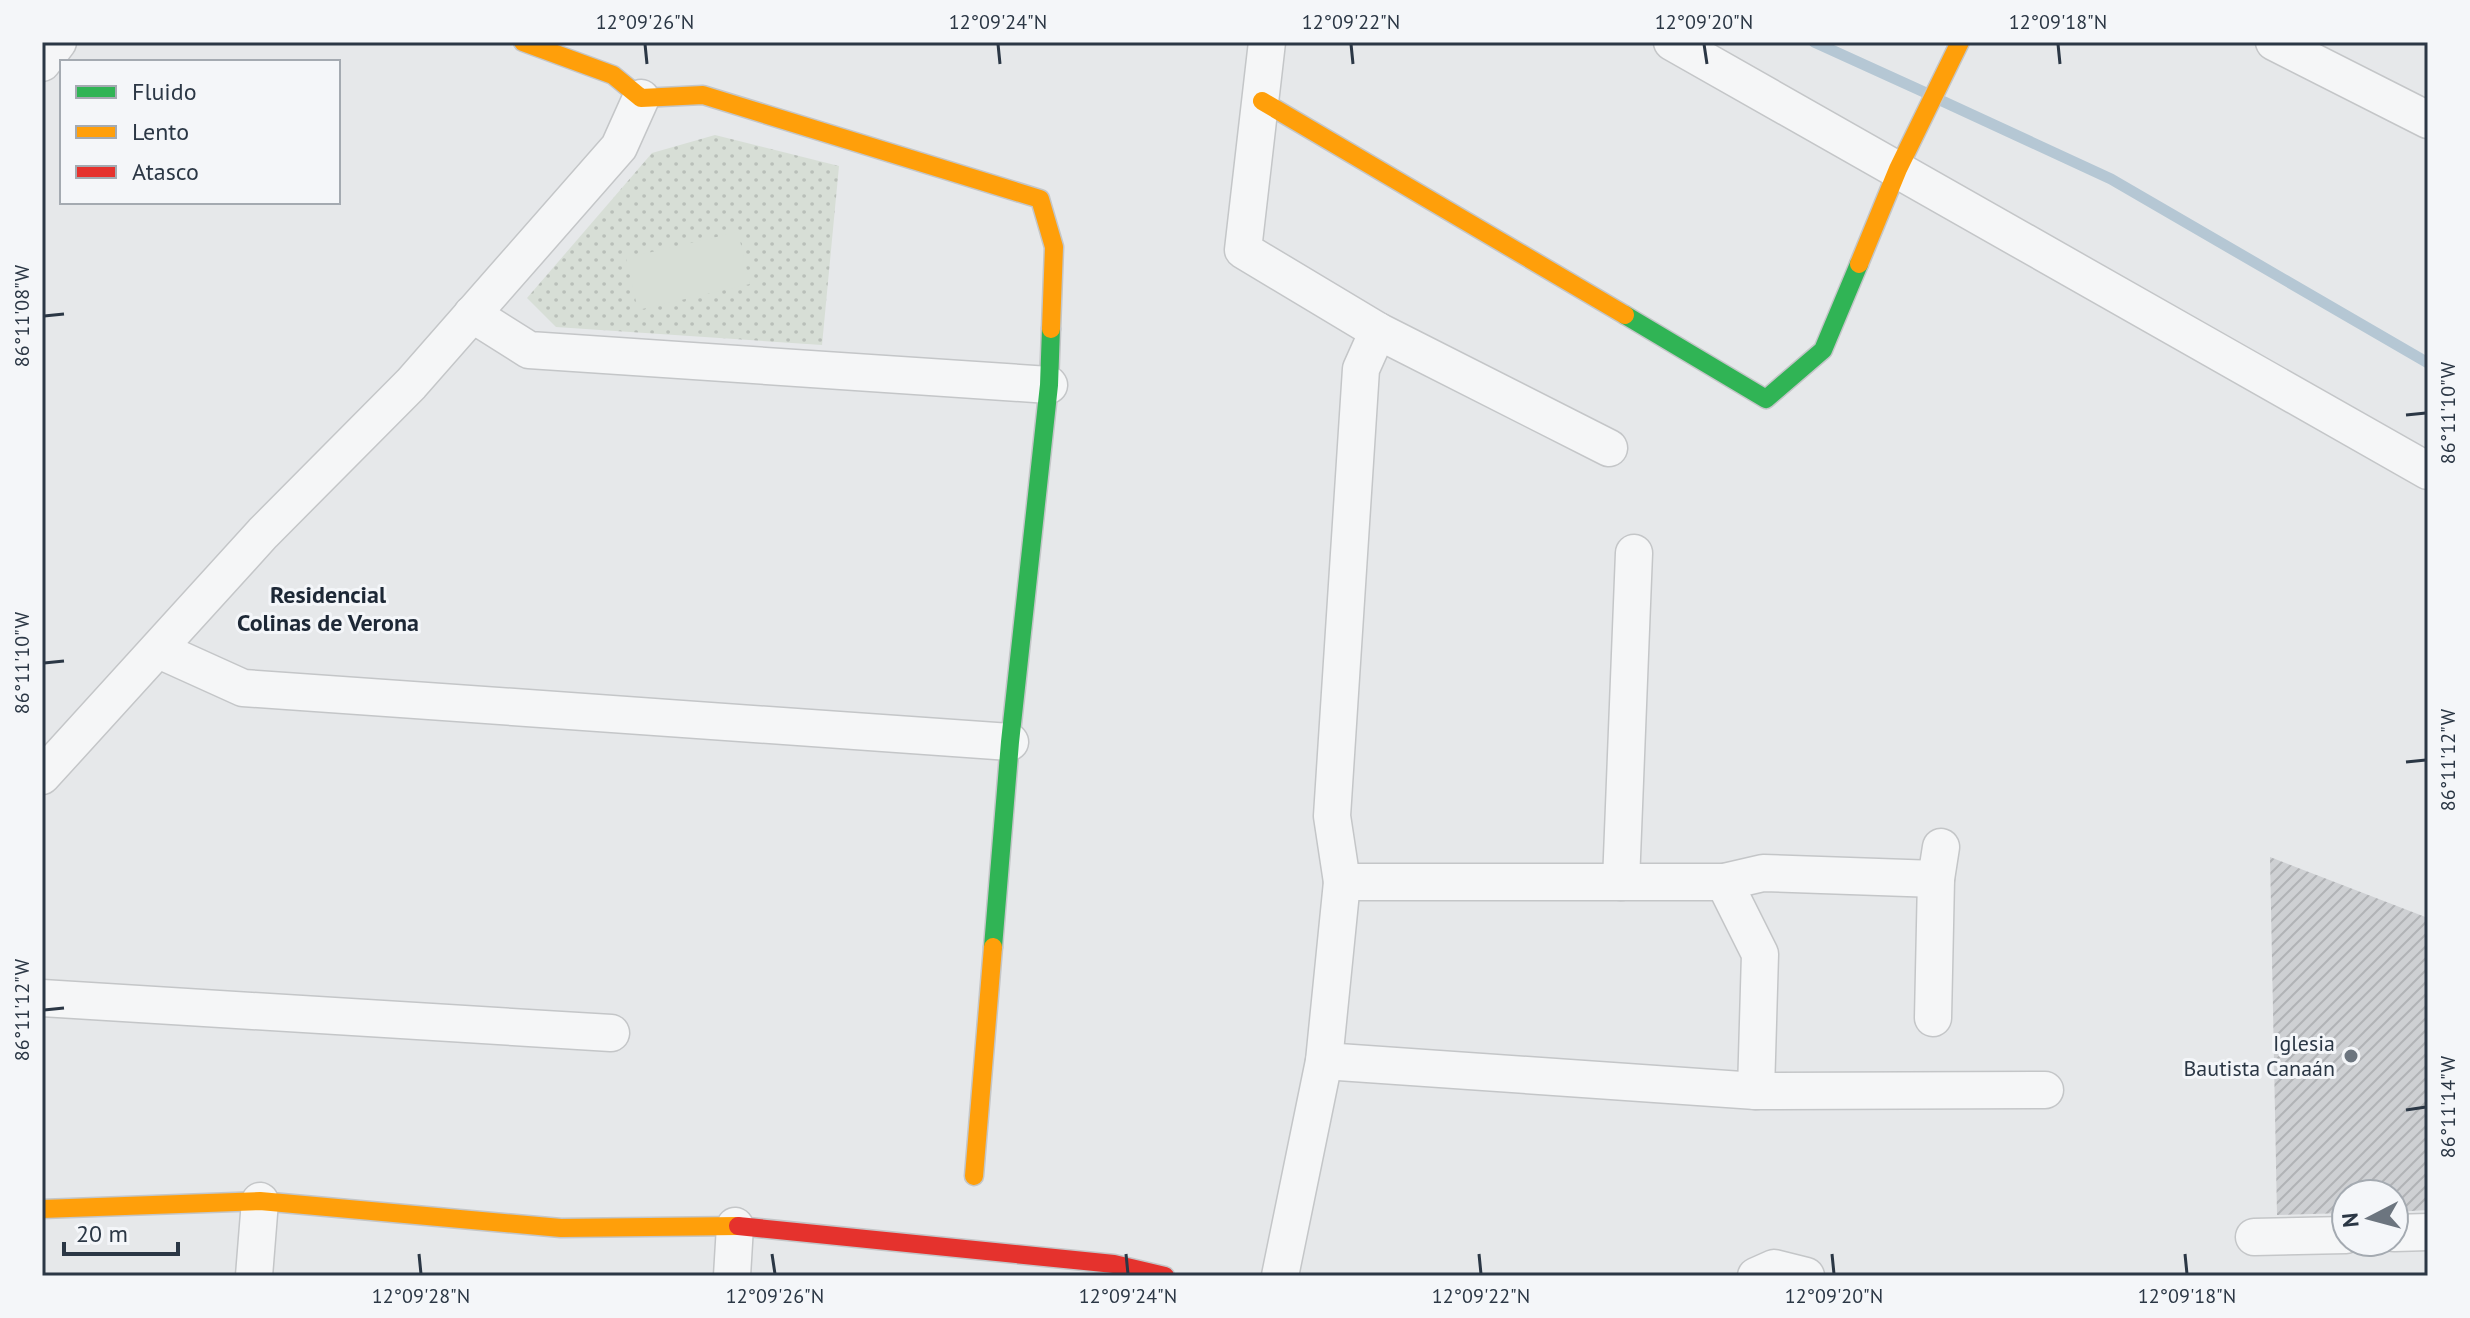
<svg xmlns="http://www.w3.org/2000/svg" width="2470" height="1318" font-family="'PT Sans',sans-serif">
  <style>
    .green { fill: url(#green-dots) }
    .pitch { fill: #d7ded6 }
    .lines { fill: none; stroke-linecap: round; stroke-linejoin: round }
    .stream { stroke: #b5c7d4; stroke-width: 11 }
    .building { fill: url(#building-hatch) }
    .street-casing { stroke: #c4c6c8; stroke-width: 39 }
    .fast-casing { stroke: #c4c6c8; stroke-width: 21 }
    .slow-casing { stroke: #c4c6c8; stroke-width: 21 }
    .jam-casing { stroke: #c4c6c8; stroke-width: 21 }
    .street { stroke: #f5f6f7; stroke-width: 36 }
    .fast { stroke: #30b455; stroke-width: 18 }
    .slow { stroke: #ff9f0a; stroke-width: 18 }
    .jam { stroke: #e5322d; stroke-width: 18 }
    .ticks { fill: none; stroke: #2b3745; stroke-width: 3 }
    .poi-dot { fill: #6c757f; stroke: #f4f6f9; stroke-width: 3 }
    .labels { text-anchor: middle; dominant-baseline: central; stroke-width: 6; stroke-linejoin: round; paint-order: stroke }
    .poi-label { font-size: 22px; fill: #2b3745; stroke: #f4f6f9; text-anchor: end }
    .neighbourhood-label { font-size: 24px; font-weight: bold; fill: #1d2836; stroke: #f4f6f9 }
    .neatline { fill: none; stroke: #2b3745; stroke-width: 3 }
    .ticks-label { font-size: 20px; text-anchor: middle; fill: #2b3745 }
  </style>
  <defs>
    <pattern id="green-dots" width="8" height="8" patternUnits="userSpaceOnUse" patternTransform="scale(2)"><rect width="8" height="8" fill="#d7ded6"/><path d="M2 2h.1M6 6h.1" fill="none" stroke="#b9bfb9" stroke-width="1.8" stroke-linecap="round"/></pattern>
    <pattern id="building-hatch" width="6" height="6" patternUnits="userSpaceOnUse" patternTransform="scale(2)"><rect width="6" height="6" fill="#ced0d3"/><path d="M-1 1l2-2M0 6l6-6M5 7l2-2" fill="none" stroke="#b1b3b6"/></pattern>
  </defs>
  <rect width="100%" height="100%" fill="#e6e8ea"/>
  <polygon class="green" points="715,135 839,166 822,345 556,327 527,298 652,153"/>
  <polygon class="pitch" points="738,232 750,284 638,310 626,258"/>
  <g class="lines">
    <g class="stream">
      <polyline points="1814,42 1924,92"/>
      <polyline points="1940,100 2111,179 2428,363"/>
    </g>
  </g>
  <polygon class="building" points="2270,857 2428,918 2428,1210 2394,1212 2394,1194 2346,1194 2346,1213 2277,1215"/>
  <g class="lines">
    <defs>
      <g id="street">
        <polyline points="1267,42 1243,250 1378,331 1609,448"/>
        <polyline points="1672,42 2428,471"/>
        <polyline points="2274,42 2428,120"/>
        <polyline points="42,63 58,42"/>
        <polyline points="472,314 529,350 1049,385"/>
        <polyline points="159,650 243,688 1010,742"/>
        <polyline points="42,776 263,533 411,384 619,147 641,98"/>
        <polyline points="1342,882 1332,816 1361,369 1378,331"/>
        <polyline points="1621,882 1634,553"/>
        <polyline points="1724,882 1760,954 1756,1091"/>
        <polyline points="42,998 611,1033"/>
        <polyline points="1933,1018 1936,879 1941,847"/>
        <polyline points="1324,1061 1756,1091 2045,1090"/>
        <polyline points="2394,1233 2428,1232"/>
        <polyline points="2254,1237 2346,1235"/>
        <polyline points="254,1276 260,1201"/>
        <polyline points="732,1276 735,1226"/>
        <polyline points="1280,1276 1324,1061 1342,882 1724,882 1763,873 1936,879"/>
        <polyline points="1756,1276 1774,1268 1806,1276"/>
      </g>
      <g id="fast">
        <polyline points="1625,315 1766,399 1823,350 1859,264"/>
        <polyline points="993,947 1010,742 1049,385 1051,329"/>
      </g>
      <g id="slow">
        <polyline points="523,42 613,75 641,98 703,95 1040,199 1054,247 1051,329"/>
        <polyline points="1262,101 1625,315"/>
        <polyline points="1859,264 1898,169 1960,42"/>
        <polyline points="974,1176 993,947"/>
        <polyline points="42,1209 260,1201 561,1228 738,1226"/>
      </g>
      <polyline id="jam" points="738,1226 1114,1264 1165,1276"/>
    </defs>
    <use href="#street" class="street-casing"/>
    <use href="#fast" class="fast-casing"/>
    <use href="#slow" class="slow-casing"/>
    <use href="#jam" class="jam-casing"/>
    <use href="#street" class="street"/>
    <use href="#fast" class="fast"/>
    <use href="#slow" class="slow"/>
    <use href="#jam" class="jam"/>
  </g>
  <path class="ticks" d="M 645,44 L 647,64M 998,44 L 1000,64M 1351,44 L 1353,64M 1704,44 L 1707,64M 2058,44 L 2060,64M 44,316 L 64,314M 2406,415 L 2426,413M 44,663 L 64,661M 2406,762 L 2426,760M 44,1010 L 64,1008M 2406,1110 L 2426,1107M 419,1254 L 421,1274M 772,1254 L 775,1274M 1126,1254 L 1128,1274M 1479,1254 L 1481,1274M 1832,1254 L 1834,1274M 2185,1254 L 2187,1274"/>
  <circle class="poi-dot" cx="2351" cy="1056" r="8"/>
  <g class="labels">
    <g class="poi-label">
      <text x="2335" y="1043">Iglesia<tspan x="2335" dy="25">Bautista Canaán</tspan></text>
    </g>
    <g class="neighbourhood-label">
      <text x="328" y="594">Residencial<tspan x="328" dy="28">Colinas de Verona</tspan></text>
    </g>
  </g>
  <rect width="2470" height="1318" fill="none" stroke="#f4f6f9" stroke-width="88"/>
  <rect x="60" y="60" width="280" height="144" fill="#f4f6f9" stroke="#a4aab1" stroke-width="2"/>
  <rect x="76" y="86" width="40" height="12" fill="#30b455" stroke="#a4aab1" stroke-width="2"/>
  <text x="132" y="100" font-size="24" fill="#2b3745">Fluido</text>
  <rect x="76" y="126" width="40" height="12" fill="#ff9f0a" stroke="#a4aab1" stroke-width="2"/>
  <text x="132" y="140" font-size="24" fill="#2b3745">Lento</text>
  <rect x="76" y="166" width="40" height="12" fill="#e5322d" stroke="#a4aab1" stroke-width="2"/>
  <text x="132" y="180" font-size="24" fill="#2b3745">Atasco</text>
  <g transform="translate(2370 1218) rotate(264)"><circle r="38" fill="#f4f6f9" stroke="#a4aab1" stroke-width="2"/>
  <path d="M0-6L14 30L0 20L-14 30Z" fill="#6c757f"/>
  <text y="-12" font-size="22" font-weight="bold" text-anchor="middle" fill="#2b3745">N</text>
  </g>
  <path d="M64 1242v12h114v-12" fill="none" stroke="#2b3745" stroke-width="4"/>
  <text x="76" y="1242" font-size="24" fill="#2b3745" stroke="#f4f6f9" stroke-width="6" paint-order="stroke">20 m</text>
  <rect x="44" y="44" width="2382" height="1230" class="neatline"/>
  <g class="ticks-label">
    <text x="645" y="29">12°09'26"N</text>
    <text x="998" y="29">12°09'24"N</text>
    <text x="1351" y="29">12°09'22"N</text>
    <text x="1704" y="29">12°09'20"N</text>
    <text x="2058" y="29">12°09'18"N</text>
    <text transform="translate(22 316) rotate(-90)" y="7">86°11'08"W</text>
    <text transform="translate(2448 413) rotate(-90)" y="7">86°11'10"W</text>
    <text transform="translate(22 663) rotate(-90)" y="7">86°11'10"W</text>
    <text transform="translate(2448 760) rotate(-90)" y="7">86°11'12"W</text>
    <text transform="translate(22 1010) rotate(-90)" y="7">86°11'12"W</text>
    <text transform="translate(2448 1107) rotate(-90)" y="7">86°11'14"W</text>
    <text x="421" y="1303">12°09'28"N</text>
    <text x="775" y="1303">12°09'26"N</text>
    <text x="1128" y="1303">12°09'24"N</text>
    <text x="1481" y="1303">12°09'22"N</text>
    <text x="1834" y="1303">12°09'20"N</text>
    <text x="2187" y="1303">12°09'18"N</text>
  </g>
</svg>
